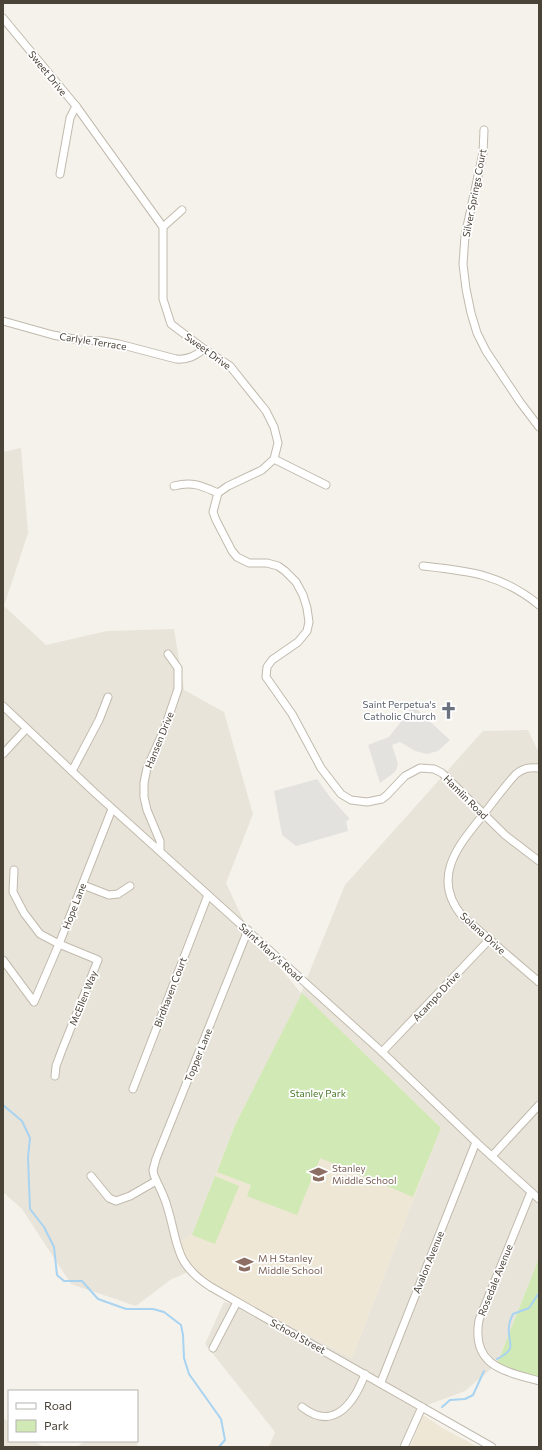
<svg xmlns="http://www.w3.org/2000/svg" width="542" height="1450" font-family="Commissioner,sans-serif">
  <style>
    .residential { fill: #e9e4d9 }
    .education { fill: #eee7d5 }
    .green { fill: #d1e9b4 }
    .parking { fill: #e4e2df }
    .lines { fill: none; stroke-linecap: round; stroke-linejoin: round }
    .stream { stroke: #a8d3f1; stroke-width: 2 }
    .minor-casing { stroke: #c1baad; stroke-width: 9 }
    .minor { stroke: #fff; stroke-width: 7 }
    .labels { text-anchor: middle; dominant-baseline: central; stroke-width: 3.5; stroke-linejoin: round; paint-order: stroke }
    .street-label { font-size: 10px; fill: #4a4338; stroke: #fff }
    .worship-label { font-size: 10px; fill: #5b616d; stroke: #fff; text-anchor: end }
    .park-label { font-size: 10px; fill: #4a7c2b; stroke: #fff }
    .education-label { font-size: 10px; fill: #785e54; stroke: #fff; text-anchor: start }
  </style>
  <rect width="100%" height="100%" fill="#f5f2eb"/>
  <g class="residential">
    <polygon points="21,448 28,533 4,606 46,645 107,631 174,629 184,690 224,712 253,814 226,883 248,930 301,993 345,885 483,731 528,730 539,753 539,1258 497,1364 465,1391 422,1407 406,1447 269,1447 275,1432 205,1344 224,1302 260,1310 352,1358 441,1128 302,994 235,1125 192,1235 178,1243 190,1271 170,1280 136,1306 71,1284 22,1209 3,1192 3,452"/>
    <polygon points="3,1418 9,1422 9,1441 35,1441 43,1447 3,1447"/>
    <polygon points="85,1441 136,1441 138,1447 77,1447"/>
  </g>
  <g class="education">
    <polygon points="302,993 441,1128 352,1358 260,1310 190,1271 178,1243 192,1235 235,1125"/>
    <polygon points="423,1415 441,1427 478,1447 410,1447"/>
  </g>
  <g class="green">
    <polygon points="302,993 441,1128 413,1197 320,1158 297,1215 247,1196 251,1185 217,1172 235,1125"/>
    <polygon points="215,1176 239,1186 215,1244 192,1235"/>
    <polygon points="539,1258 539,1378 508,1369 497,1364"/>
  </g>
  <g class="parking">
    <polygon points="413,706 450,740 438,751 427,754 415,751 400,742 392,745 398,764 397,768 395,772 380,783 368,745 389,737"/>
    <polygon points="317,779 330,797 349,818 349,820 346,821 348,831 296,846 282,835 274,791"/>
  </g>
  <g class="lines">
    <g class="stream">
      <polyline points="3,1105 22,1121 30,1138 28,1157 30,1209 44,1227 54,1247 57,1275 64,1281 82,1281 98,1299 126,1309 153,1309 164,1312 181,1325 183,1335 184,1358 189,1374 221,1419 225,1440 219,1447"/>
      <path d="M 497,1359 C 519,1348 507,1344 509,1327 C 509,1323 511,1318 513,1314 L 529,1308 L 539,1293"/>
      <polyline points="442,1407 450,1400 465,1399 473,1395 484,1371"/>
    </g>
    <defs>
      <g id="minor">
        <polyline points="3,18 76,106 163,227 163,299 171,324 204,349 230,366 266,411 274,427 278,443 274,459 262,470 228,486 218,493 213,512 216,520 232,551 237,557 249,563 267,563 278,566 285,571 296,582 303,595 307,608 309,622 307,631 298,642 272,660 267,667 266,677 292,714 321,768 341,794 351,800 367,802 382,799 387,795 405,776 420,768 434,769 442,773 505,835 539,861"/>
        <polyline points="484,130 483,153 465,236 463,264 466,289 471,313 477,333 486,351 520,402 539,427"/>
        <polyline points="60,174 70,118 76,106"/>
        <polyline points="163,227 182,210"/>
        <path d="M 3,321 L 53,335 L 79,340 L 102,341 L 119,344 L 176,359 C 188,360 195,356 204,349"/>
        <polyline points="274,459 326,485"/>
        <path d="M 174,486 C 193,481 202,486 218,493"/>
        <path d="M 423,566 C 469,571 501,574 539,605"/>
        <polyline points="3,706 94,792 382,1052 476,1142 539,1199"/>
        <polyline points="3,754 26,729"/>
        <path d="M 539,768 C 529,767 524,768 516,774 C 504,787 494,801 483,815 C 458,846 430,878 463,917 L 539,982"/>
        <polyline points="72,771 99,720 108,697"/>
        <polyline points="160,850 160,841 147,810 144,797 144,783 147,768 164,730 178,689 178,668 168,654"/>
        <polyline points="14,870 13,892 24,913 40,934 59,944 98,960 62,1050 56,1066 55,1076"/>
        <polyline points="83,885 109,895 118,894 130,886"/>
        <path d="M 248,930 L 156,1159 L 153,1170 L 154,1175 C 158,1185 164,1195 167,1206 C 179,1244 173,1263 211,1287 L 492,1447"/>
        <polyline points="3,960 34,1002 59,944 112,809"/>
        <polyline points="382,1052 489,940"/>
        <polyline points="133,1089 208,895"/>
        <polyline points="492,1156 539,1105"/>
        <polyline points="91,1176 109,1198 116,1201 130,1196 156,1181"/>
        <path d="M 531,1192 L 479,1320 C 471,1366 504,1371 539,1381"/>
        <polyline points="213,1348 237,1302"/>
        <polyline points="381,1382 476,1142"/>
        <path d="M 302,1407 C 334,1432 354,1403 365,1374"/>
        <polyline points="404,1447 422,1407"/>
      </g>
    </defs>
    <use href="#minor" class="minor-casing"/>
    <use href="#minor" class="minor"/>
  </g>
  <defs>
    <symbol id="church-bare" viewBox="-9 -9 18 18"><path d="M-1.2-6h2.4v3.5h3.3v2.4h-3.3V6h-2.4V-.1h-3.3v-2.4h3.3Z" fill="#6b7280" stroke="#fff" stroke-width="2.5" paint-order="stroke"/></symbol>
    <symbol id="school-bare" viewBox="-9 -9 18 18"><path d="M0-5L7-2L0 1L-7-2ZM-4 1L0 2.5L4 1V4Q0 6-4 4Z" fill="#8d6e63" stroke="#fff" stroke-width="2.5" paint-order="stroke"/></symbol>
  </defs>
  <g fill-rule="evenodd">
    <use href="#church-bare" x="436" y="698" width="25" height="25"/>
    <use href="#school-bare" x="306" y="1162" width="25" height="25"/>
    <use href="#school-bare" x="232" y="1252" width="25" height="25"/>
  </g>
  <g class="labels">
    <g class="street-label">
      <text transform="translate(48 73) rotate(51)">Sweet Drive</text>
      <text transform="translate(474 193) rotate(-79)">Silver Springs Court</text>
      <text transform="translate(93 341) rotate(9)">Carlyle Terrace</text>
      <text transform="translate(208 351) rotate(36)">Sweet Drive</text>
      <text transform="translate(159 740) rotate(-68)">Hansen Drive</text>
      <text transform="translate(466 797) rotate(45)">Hamlin Road</text>
      <text transform="translate(74 906) rotate(-69)">Hope Lane</text>
      <text transform="translate(483 933) rotate(42)">Solana Drive</text>
      <text transform="translate(271 952) rotate(42)">Saint Mary's Road</text>
      <text transform="translate(170 992) rotate(-69)">Birdhaven Court</text>
      <text transform="translate(436 996) rotate(-47)">Acampo Drive</text>
      <text transform="translate(83 998) rotate(-68)">McEllen Way</text>
      <text transform="translate(198 1055) rotate(-68)">Topper Lane</text>
      <text transform="translate(428 1262) rotate(-68)">Avalon Avenue</text>
      <text transform="translate(495 1280) rotate(-68)">Rosedale Avenue</text>
      <text transform="translate(298 1336) rotate(29)">School Street</text>
    </g>
    <g class="worship-label">
      <text x="436" y="704">Saint Perpetua's<tspan x="436" dy="12">Catholic Church</tspan></text>
    </g>
    <g class="park-label">
      <text x="318" y="1093">Stanley Park</text>
    </g>
    <g class="education-label">
      <text x="332" y="1168">Stanley<tspan x="332" dy="12">Middle School</tspan></text>
      <text x="258" y="1258">M H Stanley<tspan x="258" dy="12">Middle School</tspan></text>
    </g>
  </g>
  <rect width="542" height="1450" fill="none" stroke="#4a4338" stroke-width="8"/>
  <rect x="8" y="1390" width="130" height="52" fill="#ffffff" stroke="#b7b4af"/>
  <rect x="16" y="1403" width="20" height="6" fill="#ffffff" stroke="#b7b4af"/>
  <text x="44" y="1410" font-size="12" fill="#4a4338">Road</text>
  <rect x="16" y="1420" width="20" height="12" fill="#d1e9b4" stroke="#b7b4af"/>
  <text x="44" y="1430" font-size="12" fill="#4a4338">Park</text>
</svg>
